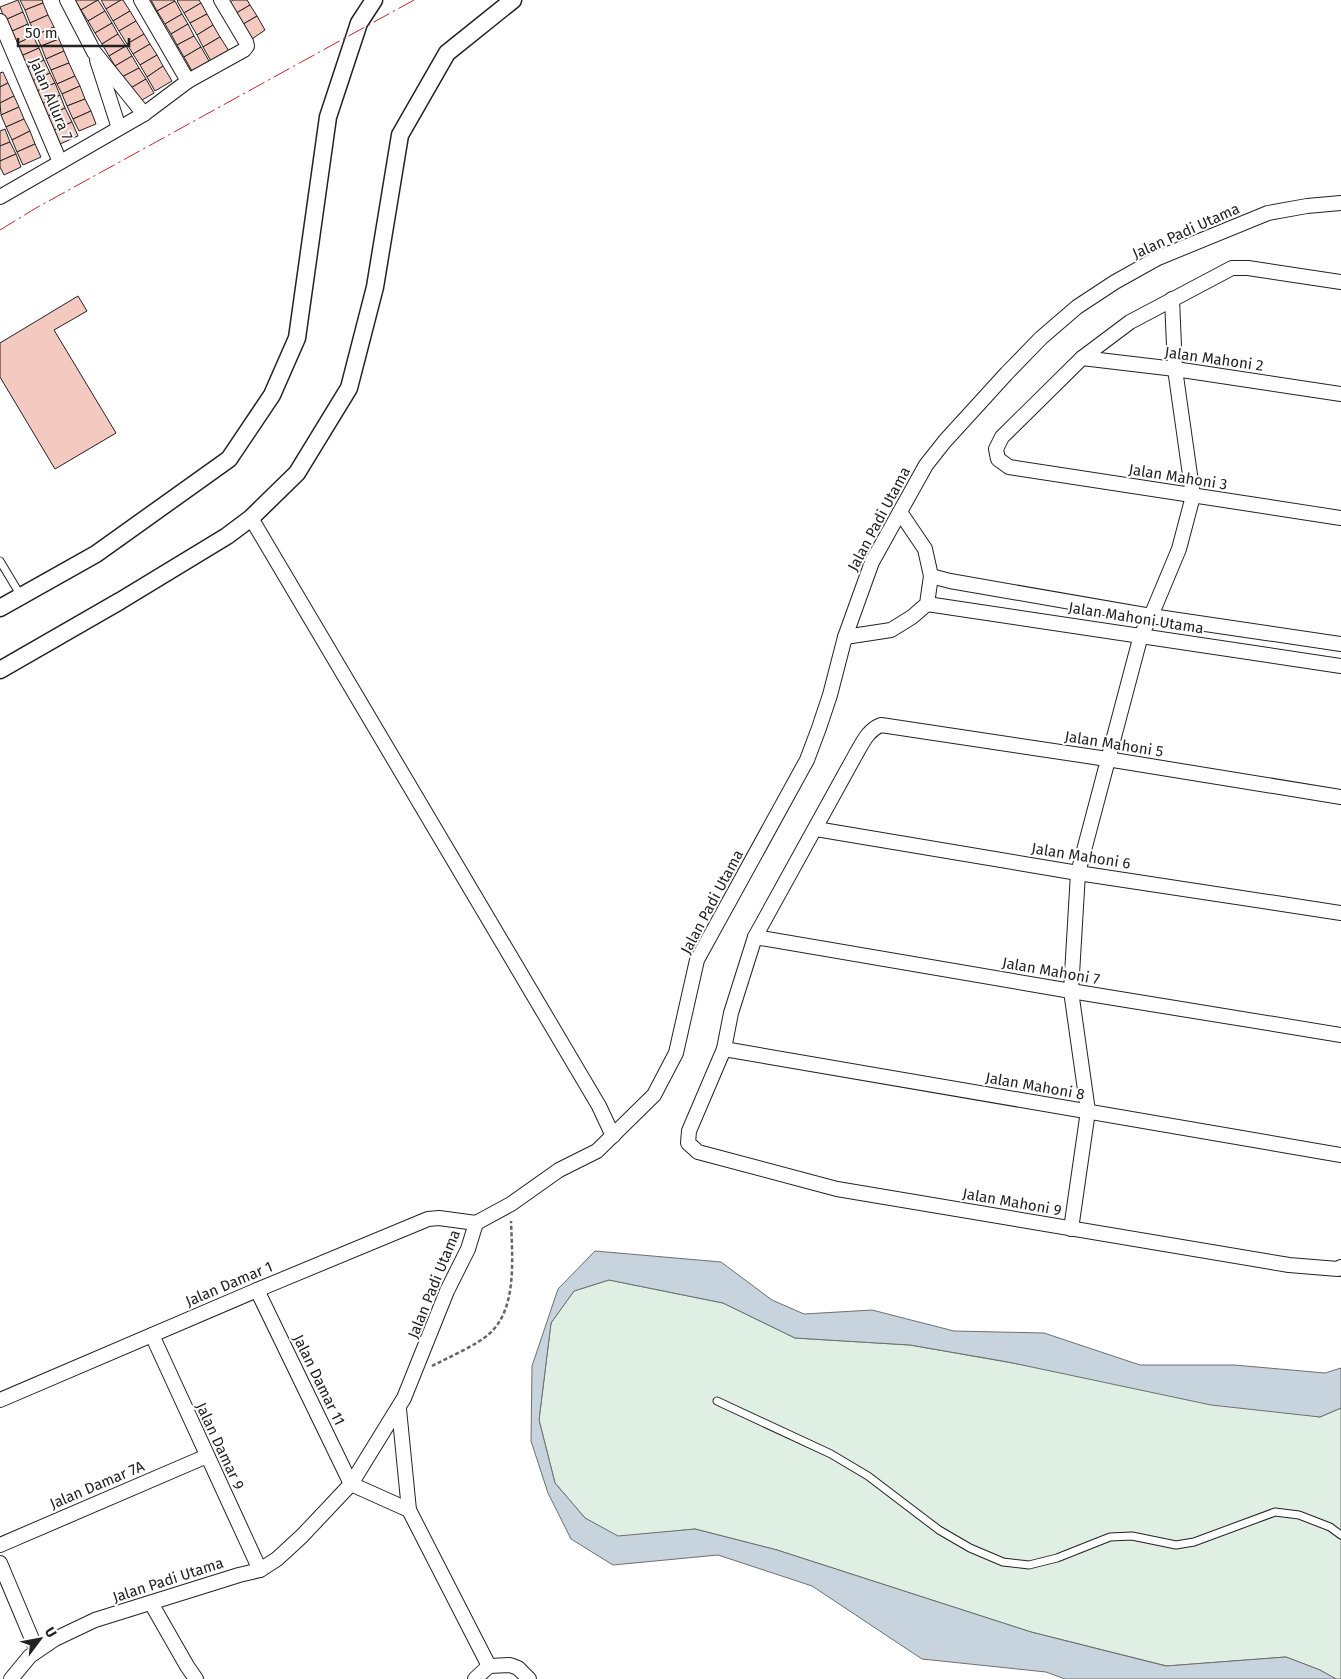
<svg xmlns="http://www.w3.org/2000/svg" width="1341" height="1679" font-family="'Fira Sans',sans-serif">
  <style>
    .green { fill: #e0efe3; stroke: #6f6f6f }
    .water { fill: #c7d3dd; stroke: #6f6f6f }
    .building { fill: #f3c9c0; stroke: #222 }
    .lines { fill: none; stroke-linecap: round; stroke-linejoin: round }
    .service-casing { stroke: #222; stroke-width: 9 }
    .minor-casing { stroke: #222; stroke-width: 16 }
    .tertiary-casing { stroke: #222; stroke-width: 19 }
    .path { stroke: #646464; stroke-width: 2.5; stroke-dasharray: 4 2.5; stroke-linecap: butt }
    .service { stroke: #fff; stroke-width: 7 }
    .minor { stroke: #fff; stroke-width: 14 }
    .tertiary { stroke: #fff; stroke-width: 16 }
    .power { stroke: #c62828; stroke-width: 1; stroke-dasharray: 18 4 2.5 4; stroke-linecap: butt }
    .labels { text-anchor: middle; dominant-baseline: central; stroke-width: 4; stroke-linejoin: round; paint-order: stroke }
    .street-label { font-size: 15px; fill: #222; stroke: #fff }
  </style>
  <rect width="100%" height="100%" fill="#fff"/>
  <polygon class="green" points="609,1280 723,1303 795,1338 910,1345 1320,1417 1341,1408 1341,1679 1336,1679 1320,1670 1286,1657 1167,1666 1031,1632 777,1550 695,1529 618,1537 585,1518 555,1483 539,1420 551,1323 574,1291"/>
  <polygon class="water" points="595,1251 721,1262 772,1300 804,1314 872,1310 954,1331 1044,1333 1140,1365 1234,1365 1325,1373 1341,1368 1341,1408 1320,1417 1211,1405 1008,1362 910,1345 795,1338 723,1303 609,1280 574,1291 551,1323 539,1420 555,1483 585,1518 618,1536 695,1529 777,1550 1031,1632 1166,1666 1286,1657 1320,1670 1336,1679 1065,1679 1046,1672 922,1659 812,1586 718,1555 613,1565 571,1539 548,1493 531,1441 532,1366 558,1289"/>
  <g class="building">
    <polygon points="18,0 23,12 5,20 0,7"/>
    <polygon points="20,0 42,0 43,3 25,10"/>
    <polygon points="75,0 98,0 81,10"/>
    <polygon points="98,0 105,11 88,21 81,10"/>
    <polygon points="101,0 121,0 106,9"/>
    <polygon points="121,0 123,0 130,11 113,21 106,9"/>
    <polygon points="151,0 174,0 175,1 157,11"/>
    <polygon points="178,0 199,0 201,3 184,13 177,1"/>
    <polygon points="233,0 247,0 250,5 233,15 227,4"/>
    <polygon points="175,1 182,14 165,24 157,11"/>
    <polygon points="43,3 48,15 30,23 25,10"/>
    <polygon points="201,3 207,14 190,23 184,13"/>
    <polygon points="250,5 257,16 240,26 233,15"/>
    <polygon points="105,11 112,23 95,33 88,21"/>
    <polygon points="130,11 136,21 119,31 113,21"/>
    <polygon points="23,12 28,24 10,32 5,20"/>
    <polygon points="182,14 188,24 171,34 165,24"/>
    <polygon points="207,14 213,25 197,35 190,23"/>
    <polygon points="48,15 54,27 36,35 30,23"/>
    <polygon points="257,16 265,30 249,41 240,26"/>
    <polygon points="136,21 144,34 127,44 119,31"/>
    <polygon points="112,23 118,34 102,44 95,33"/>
    <polygon points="28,24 33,36 16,44 10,32"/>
    <polygon points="188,24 194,36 177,45 171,34"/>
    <polygon points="213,25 220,37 203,47 197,35"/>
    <polygon points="54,27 59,39 41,46 36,35"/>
    <polygon points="118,34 126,46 109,56 102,44"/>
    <polygon points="144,34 150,44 133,54 127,44"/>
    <polygon points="33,36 39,48 21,56 16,44"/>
    <polygon points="194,36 201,47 184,57 177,45"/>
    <polygon points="220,37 229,51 211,61 203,47"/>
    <polygon points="59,39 64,51 46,59 41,46"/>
    <polygon points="150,44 157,55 140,65 133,54"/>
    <polygon points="126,46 132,56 115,66 109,56"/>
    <polygon points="201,47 209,61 192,71 184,57"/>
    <polygon points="39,48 44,60 26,68 21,56"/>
    <polygon points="64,51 69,63 51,70 46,59"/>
    <polygon points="157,55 163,66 147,77 140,65"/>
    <polygon points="132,56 139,68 122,77 115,66"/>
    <polygon points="44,60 50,73 32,81 26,68"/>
    <polygon points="69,63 75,76 57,84 51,70"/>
    <polygon points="163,66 172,81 155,91 147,77"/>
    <polygon points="139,68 146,79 129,89 122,77"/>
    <polygon points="3,72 8,83 0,87 0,73"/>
    <polygon points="50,73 55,83 37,91 32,81"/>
    <polygon points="75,76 80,86 62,94 57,84"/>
    <polygon points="146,79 154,93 137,103 129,89"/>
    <polygon points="8,83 14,96 0,103 0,87"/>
    <polygon points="55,83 60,95 42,104 37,91"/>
    <polygon points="80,86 85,99 67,106 62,94"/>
    <polygon points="60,95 65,108 48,116 42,104"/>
    <polygon points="14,96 19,107 1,115 0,103"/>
    <polygon points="85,99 91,111 73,119 67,106"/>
    <polygon points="19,107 24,119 6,127 1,115"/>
    <polygon points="65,108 72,122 54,130 48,116"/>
    <polygon points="91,111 96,124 79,131 73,119"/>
    <polygon points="24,119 30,131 12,140 6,127"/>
    <polygon points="72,122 78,136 60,144 54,130"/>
    <polygon points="5,129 10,142 0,146 0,131"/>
    <polygon points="30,131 35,144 17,152 12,140"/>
    <polygon points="10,142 16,154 0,161 0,146"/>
    <polygon points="35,144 41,157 23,165 17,152"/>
    <polygon points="16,154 21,167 4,175 0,167 0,161"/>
    <polygon points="78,296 87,311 54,330 116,433 55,469 0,377 0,343"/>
  </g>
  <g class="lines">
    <defs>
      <g id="service">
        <polyline points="0,561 21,596"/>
        <polyline points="717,1401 831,1454 868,1476 939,1530 970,1548 1003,1562 1029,1565 1057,1558 1110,1537 1132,1536 1176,1545 1194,1542 1275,1512 1299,1515 1330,1527 1341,1535"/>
      </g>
      <g id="minor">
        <polyline points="67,0 94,52 144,114"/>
        <polyline points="141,0 188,81"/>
        <polyline points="0,21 60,162"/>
        <polyline points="97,60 119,128"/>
        <polyline points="0,197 144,114 188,81 244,50 247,46 246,42 221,0"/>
        <polyline points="1341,282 1248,268 1232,268 1130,322 1082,358 1002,437 996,449 998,459 1009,467 1341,518"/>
        <polyline points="1082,358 1175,369 1341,394"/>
        <polyline points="251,518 599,1106 613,1136"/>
        <polyline points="931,576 950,581 1151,616 1341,644"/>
        <polyline points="927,604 1341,666"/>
        <polyline points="845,637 891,630 912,617 927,604 931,576 925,549 900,512"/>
        <path d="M 1341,797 L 1107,759 L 881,725 C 868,730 863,742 856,754 L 755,937 L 731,1013 L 724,1049 L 689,1131 L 688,1143 L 698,1152 L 837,1189 L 1289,1265 L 1338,1269 L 1341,1267"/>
        <polyline points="816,829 1078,873 1341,913"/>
        <polyline points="755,937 1071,991 1341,1035"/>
        <polyline points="724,1049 1341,1155"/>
        <polyline points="1071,1229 1088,1111 1071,991 1078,873 1141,635 1151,616 1179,549 1193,496 1175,369 1172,299"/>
        <polyline points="257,1290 351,1484 409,1510"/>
        <polyline points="152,1335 260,1570"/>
        <polyline points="0,1400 257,1290 428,1219 439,1218 476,1223"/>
        <polyline points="399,1409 409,1510 489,1666"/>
        <polyline points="0,1545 207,1456"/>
        <polyline points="0,1563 37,1651"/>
        <polyline points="151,1603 187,1666 196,1679"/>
        <polyline points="11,1679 30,1656 55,1639 95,1620 239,1575 260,1570 277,1559 302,1536 351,1484 404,1398 447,1291 468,1249 476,1223 511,1204 559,1170 597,1151 654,1095 676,1053 697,960 807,760 819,728 830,695 845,637 872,562 926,465 945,441 1007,373 1041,338 1077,307 1115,282 1158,258 1268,213 1307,206 1341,203"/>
        <polyline points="475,1679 489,1666 510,1665 518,1668 529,1679"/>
      </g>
      <g id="tertiary">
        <polyline points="0,608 96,554 229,459 272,395 297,338 328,117 359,23 374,0"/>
        <polyline points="0,670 120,601 227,536 251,518 297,473 349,388 375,287 400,135 447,53 513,0"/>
      </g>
    </defs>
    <use href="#service" class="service-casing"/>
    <use href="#minor" class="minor-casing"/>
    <use href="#tertiary" class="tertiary-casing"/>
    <path class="path" d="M 432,1366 C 447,1358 477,1345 489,1334 C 518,1309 512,1255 511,1221"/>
    <use href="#service" class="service"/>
    <use href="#minor" class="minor"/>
    <use href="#tertiary" class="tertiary"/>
    <polyline class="power" points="0,230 36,208 414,0"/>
  </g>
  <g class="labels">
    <g class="street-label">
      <text transform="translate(51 99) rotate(67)">Jalan Allura 7</text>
      <text transform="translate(1186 231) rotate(-24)">Jalan Padi Utama</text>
      <text transform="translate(1214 359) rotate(8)">Jalan Mahoni 2</text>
      <text transform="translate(1178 477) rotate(9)">Jalan Mahoni 3</text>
      <text transform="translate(879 519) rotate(-62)">Jalan Padi Utama</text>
      <text transform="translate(1136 618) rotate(9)">Jalan Mahoni Utama</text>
      <text transform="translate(1114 744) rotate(9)">Jalan Mahoni 5</text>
      <text transform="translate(1081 856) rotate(9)">Jalan Mahoni 6</text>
      <text transform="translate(712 902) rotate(-62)">Jalan Padi Utama</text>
      <text transform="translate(1051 971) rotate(10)">Jalan Mahoni 7</text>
      <text transform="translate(1035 1086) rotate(10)">Jalan Mahoni 8</text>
      <text transform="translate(1012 1202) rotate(10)">Jalan Mahoni 9</text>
      <text transform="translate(229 1284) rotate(-23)">Jalan Damar 1</text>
      <text transform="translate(434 1284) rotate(-68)">Jalan Padi Utama</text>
      <text transform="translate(319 1380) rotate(64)">Jalan Damar 11</text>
      <text transform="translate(220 1446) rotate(65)">Jalan Damar 9</text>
      <text transform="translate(97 1485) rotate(-23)">Jalan Damar 7A</text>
      <text transform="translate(168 1580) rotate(-18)">Jalan Padi Utama</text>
    </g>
  </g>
  <g transform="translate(40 1639) rotate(58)" stroke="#ffffff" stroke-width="4" paint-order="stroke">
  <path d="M0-4L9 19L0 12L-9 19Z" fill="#222222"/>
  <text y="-8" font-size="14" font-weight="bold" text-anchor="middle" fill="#222222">U</text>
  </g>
  <path d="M18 38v8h111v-8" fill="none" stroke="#222222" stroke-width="2.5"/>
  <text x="25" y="38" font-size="15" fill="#222222" stroke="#ffffff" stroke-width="4" paint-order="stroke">50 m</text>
</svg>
